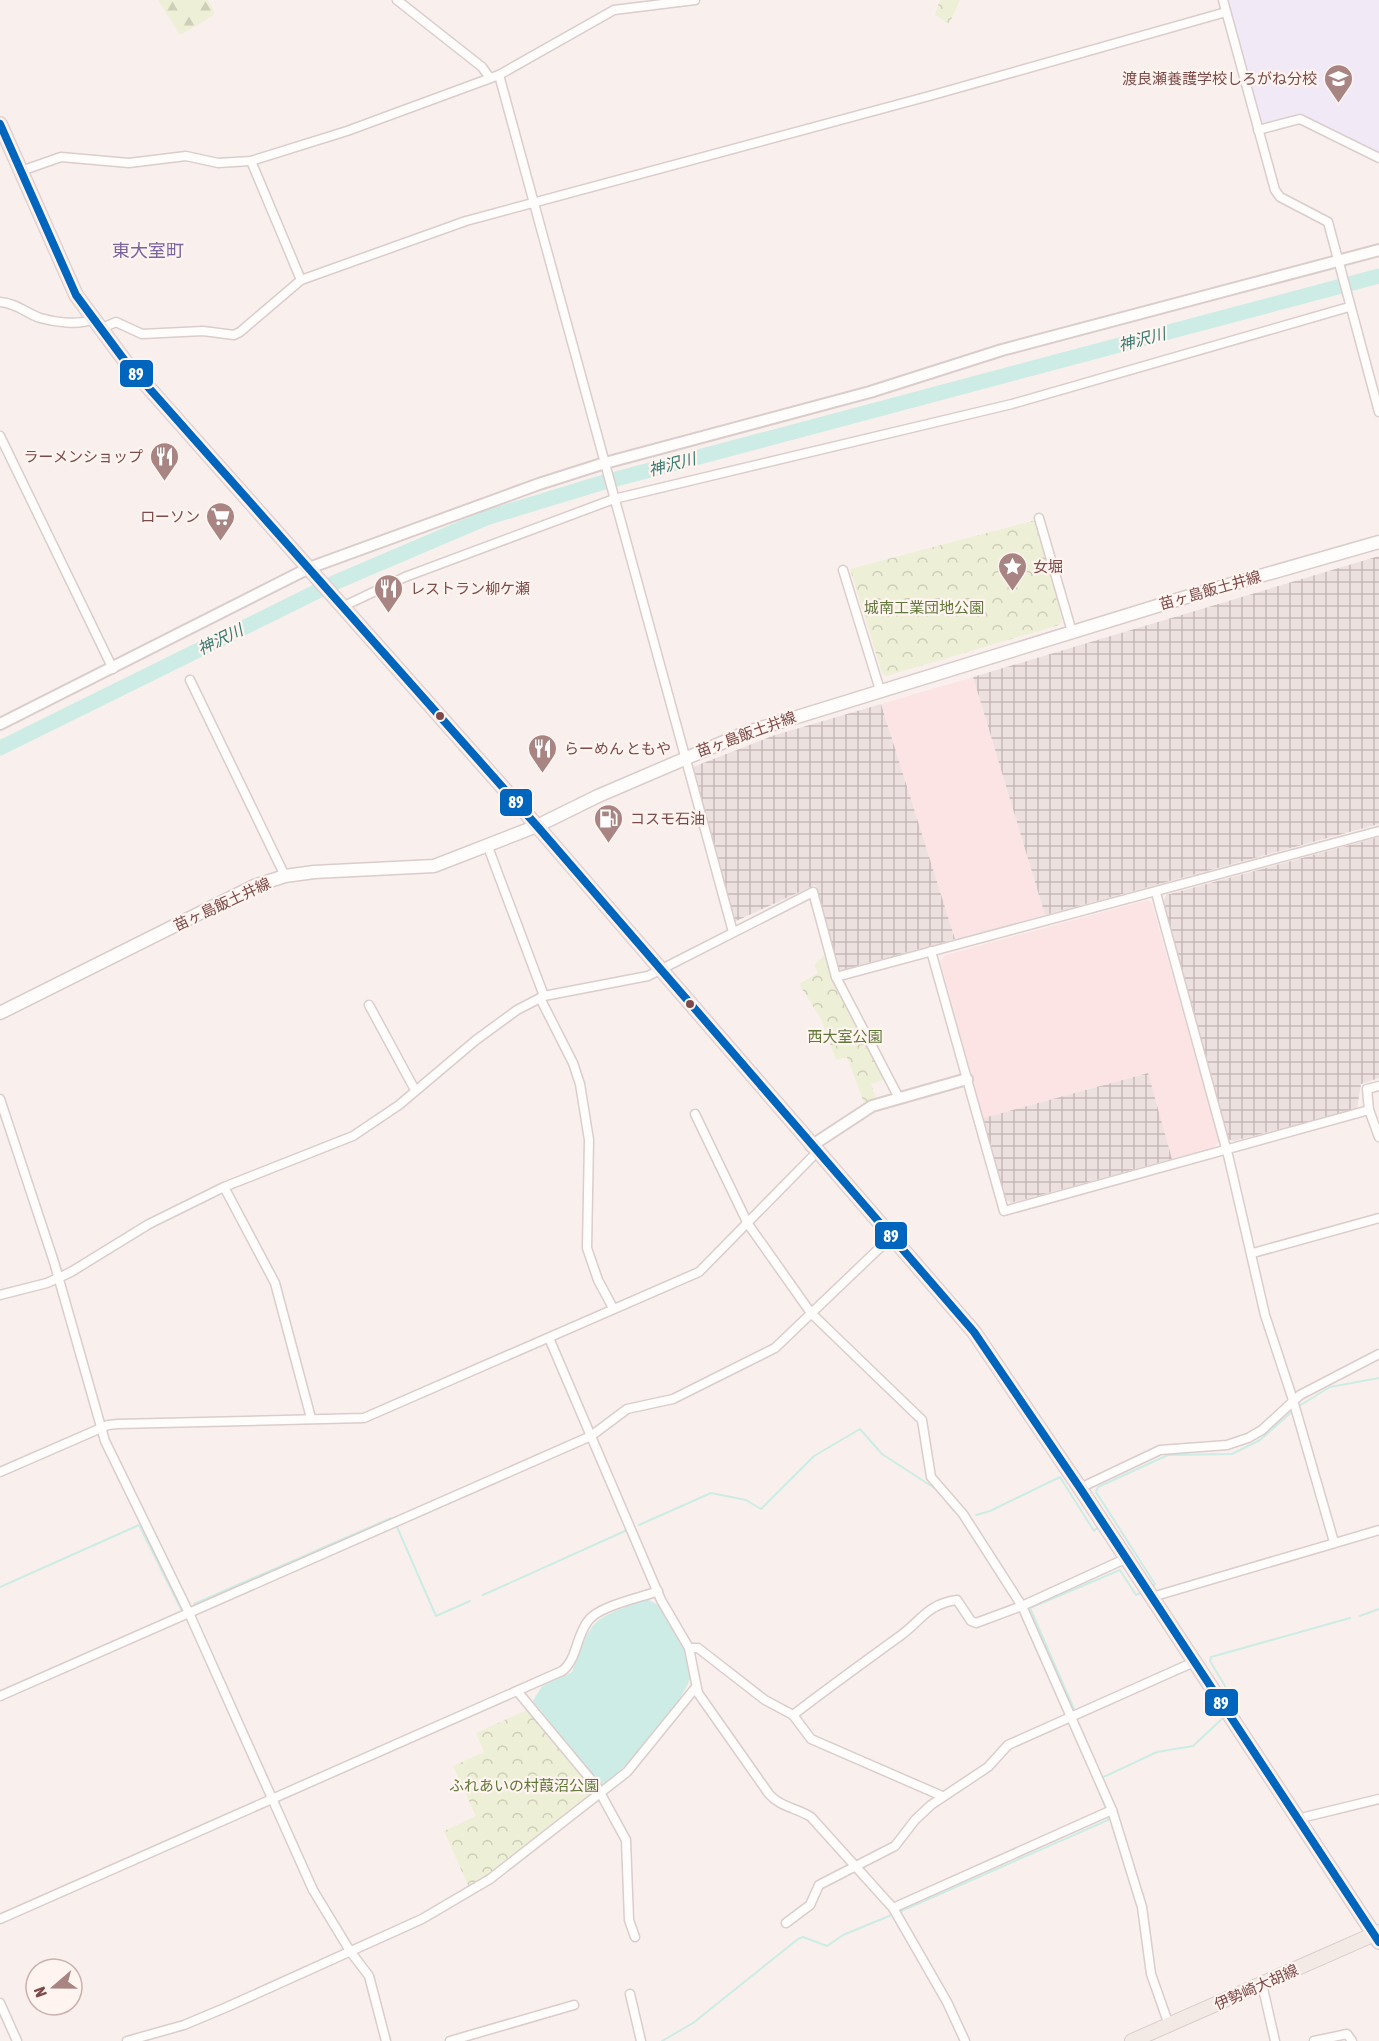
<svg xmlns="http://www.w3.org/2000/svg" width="1379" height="2041" font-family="'Asap Condensed','Noto Sans JP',sans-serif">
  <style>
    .commercial { fill: #fce4e4 }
    .industrial { fill: url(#industrial-grid) }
    .education { fill: #f1e9f5 }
    .forest { fill: url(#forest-firs) }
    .park { fill: url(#park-crowns) }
    .water { fill: #ccece5 }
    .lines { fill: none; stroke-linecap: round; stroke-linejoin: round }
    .stream { stroke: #ccece5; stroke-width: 2 }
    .river { stroke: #ccece5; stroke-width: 15 }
    .minor-casing { stroke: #dacdcb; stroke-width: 11 }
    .tertiary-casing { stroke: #dacdcb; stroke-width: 14 }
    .secondary-casing { stroke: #daccca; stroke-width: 15 }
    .primary-casing { stroke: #dbcbca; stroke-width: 16 }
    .trunk-casing { stroke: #dbcbca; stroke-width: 16 }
    .minor { stroke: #fefdfc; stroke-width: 8 }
    .tertiary { stroke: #fefdfc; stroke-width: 10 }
    .secondary { stroke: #fefdfc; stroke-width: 12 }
    .primary { stroke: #f3eae6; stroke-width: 14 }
    .trunk { stroke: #f3e8e6; stroke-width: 14 }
    .bus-1-casing { stroke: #fff4f0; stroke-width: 12 }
    .bus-1 { stroke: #0065bd; stroke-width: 8 }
    .bus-dot { fill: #7c4a48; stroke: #fff4f0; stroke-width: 2 }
    .labels { text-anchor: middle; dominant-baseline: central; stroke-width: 4.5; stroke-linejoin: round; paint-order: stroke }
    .poi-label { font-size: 15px; fill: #7c4a48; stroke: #fff4f0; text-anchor: start }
    .street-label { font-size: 15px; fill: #7c4a48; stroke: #fff4f0 }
    .park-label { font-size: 15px; fill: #5f7739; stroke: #fff4f0 }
    .water-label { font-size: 16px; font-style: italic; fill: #377b70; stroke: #fff4f0 }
    .quarter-label { font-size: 18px; fill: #78649f; stroke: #fff4f0 }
    .line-badge { stroke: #fff4f0; stroke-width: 2 }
    .badge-label { font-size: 16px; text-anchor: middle; font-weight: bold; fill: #fff }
  </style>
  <defs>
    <pattern id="industrial-grid" width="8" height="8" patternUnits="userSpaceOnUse" patternTransform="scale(1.5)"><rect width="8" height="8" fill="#ede1df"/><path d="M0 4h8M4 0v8" fill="none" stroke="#c5b8b7"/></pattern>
    <pattern id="forest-firs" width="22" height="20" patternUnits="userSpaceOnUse" patternTransform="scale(1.5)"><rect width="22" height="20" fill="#edefd6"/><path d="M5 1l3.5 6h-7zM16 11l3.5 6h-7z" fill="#cfceb9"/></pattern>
    <pattern id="park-crowns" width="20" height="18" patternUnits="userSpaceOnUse" patternTransform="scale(1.5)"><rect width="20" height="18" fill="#edefd6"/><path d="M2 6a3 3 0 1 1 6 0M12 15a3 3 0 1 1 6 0" fill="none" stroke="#cfceb9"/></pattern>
  </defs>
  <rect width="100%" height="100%" fill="#f9f0ed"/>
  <g class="commercial">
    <polygon points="973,677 1045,915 955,939 881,704"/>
    <polygon points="1147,900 1152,903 1219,1141 1214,1148 1172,1159 1147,1073 983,1118 940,961 945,955"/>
  </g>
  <g class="industrial">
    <polygon points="1379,556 1379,824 1045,915 973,677"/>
    <polygon points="881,704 955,939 842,970 839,969 815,885 734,922 693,767 772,736"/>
    <polygon points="1379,837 1379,1078 1361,1084 1357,1109 1234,1141 1227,1139 1163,902 1166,895"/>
    <polygon points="1148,1073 1172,1159 1011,1203 1005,1199 983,1118"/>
  </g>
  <polygon class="education" points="1226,0 1379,0 1379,153 1300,115 1263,126 1259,123"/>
  <polygon class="forest" points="158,0 208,0 214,11 213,16 180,35"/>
  <g class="park">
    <polygon points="940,0 960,0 949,24 935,15"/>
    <polygon points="1036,520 1062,620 1059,625 886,676 882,673 850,569"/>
    <polygon points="824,955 833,982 886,1079 871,1084 876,1098 864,1103 847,1057 836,1060 821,1019 799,984 818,973 814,965"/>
    <polygon points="529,1709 591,1786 594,1795 498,1871 469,1888 444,1831 476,1816 453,1766 484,1752 476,1733"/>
  </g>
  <path class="water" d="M 647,1599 L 658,1605 L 686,1649 L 690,1679 C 675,1714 633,1762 602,1786 L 533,1701 L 542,1686 L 572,1672 C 593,1616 591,1620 647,1599 Z"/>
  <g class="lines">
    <g class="stream">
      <polyline points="1299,1406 1330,1387 1379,1378"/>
      <polyline points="942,1495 953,1510"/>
      <polyline points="976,1515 990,1511 1060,1477 1094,1531 1097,1528"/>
      <polyline points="639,1525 711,1493 746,1500 761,1509 814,1456 860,1429 882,1454 936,1489"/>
      <polyline points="397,1527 436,1616 470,1601"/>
      <polyline points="1153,1586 1155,1584 1096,1492 1098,1487 1168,1455 1232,1454 1260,1440 1294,1410"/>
      <polyline points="0,1587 139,1525 181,1609"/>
      <polyline points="483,1595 625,1531"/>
      <polyline points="194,1604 391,1518"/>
      <polyline points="1360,1616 1379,1609"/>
      <polyline points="1074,1709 1030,1608 1120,1570 1136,1595 1140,1593"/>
      <polyline points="1233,1710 1237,1706 1210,1661 1211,1657 1350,1618"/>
      <polyline points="1106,1809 1095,1781 1157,1752 1193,1746 1223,1718"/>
      <polyline points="899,1912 1108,1820 1108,1814"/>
      <polyline points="662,2041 693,2023 798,1939 803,1937 827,1946 843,1935 894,1914"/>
    </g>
    <polyline class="river" points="0,748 336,582 486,518 601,483 1379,276"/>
    <defs>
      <g id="minor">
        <polyline points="397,0 482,67 490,78"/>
        <polyline points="1223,0 1275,190 1280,197 1328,222 1379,412"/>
        <polyline points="499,75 733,932"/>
        <polyline points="1258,130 1300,119 1379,158"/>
        <polyline points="251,161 301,280"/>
        <polyline points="21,171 61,157 129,163 186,156 218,163 251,161 347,131 499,75 614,10 695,0"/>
        <path d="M 0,302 C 16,303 26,313 40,318 C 54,322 80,326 92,319"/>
        <polyline points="100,329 116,322 142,334 203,331 234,335 240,332 301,280 466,221 933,95 1226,12"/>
        <polyline points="0,436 113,669"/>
        <polyline points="1039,518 1072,632"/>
        <polyline points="843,570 880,690"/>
        <polyline points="342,607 405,577 614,499 1012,404 1349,307"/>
        <polyline points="190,680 285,876"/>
        <polyline points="488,847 544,996"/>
        <polyline points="1156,893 1229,1159 1265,1315 1293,1400 1334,1542"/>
        <polyline points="931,951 1004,1211 1369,1110"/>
        <polyline points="836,977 899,1098"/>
        <polyline points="540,998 573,1063 580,1084 589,1140 587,1248 598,1280 613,1308"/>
        <polyline points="369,1005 415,1090"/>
        <polyline points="1379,1086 1367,1089 1369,1110 1379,1137"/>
        <polyline points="0,1099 54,1262 105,1441 189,1613 313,1890 350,1951 369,1976 386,2041"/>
        <polyline points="695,1114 748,1224 811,1313 922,1420 931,1477 963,1514 1022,1606 1112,1810 1142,1907 1151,1974 1169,2025"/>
        <polyline points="224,1187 275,1283 311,1418"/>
        <polyline points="1253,1253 1379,1218"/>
        <polyline points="0,1295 47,1283 71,1272 149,1224 224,1187 353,1136 399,1105 476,1040 517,1010 544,996 648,976 813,892 836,977 1379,831"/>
        <path d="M 549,1338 L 661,1600 L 689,1648 L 698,1693 L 769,1794 C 780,1807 797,1808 811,1817 L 893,1908 L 947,2002 L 965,2041"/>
        <polyline points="0,1472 108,1425 118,1424 364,1418 699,1272 817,1152"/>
        <polyline points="1080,1488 1160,1450 1227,1445 1248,1438 1262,1430 1300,1395 1379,1354"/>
        <polyline points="1152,1597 1379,1530"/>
        <polyline points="689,1648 698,1648 765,1700 793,1715 811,1739 942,1796"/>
        <polyline points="518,1692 597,1787 626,1840 629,1920 635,1937"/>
        <polyline points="0,1696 591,1436 627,1409 673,1399 775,1348 891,1237"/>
        <path d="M 793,1715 C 828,1688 864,1662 900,1636 C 921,1621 927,1604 957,1600 L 971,1621 L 976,1623 L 1022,1606 L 1127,1558"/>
        <polyline points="1298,1821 1305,1817 1379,1799"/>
        <polyline points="893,1908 1112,1810"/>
        <path d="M 0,1919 L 562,1671 C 577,1660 576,1636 588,1621 C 598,1606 640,1598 658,1591"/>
        <polyline points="786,1923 810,1905 819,1885 895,1846 915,1820 931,1805 988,1767 1008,1745 1194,1662"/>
        <polyline points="1262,1984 1275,2041"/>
        <polyline points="630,1994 641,2041"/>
        <polyline points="0,2003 17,2041"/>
        <polyline points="127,2041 184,2025 227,2007 422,1919 490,1879 627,1772 696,1687"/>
        <polyline points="450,2041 574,2005"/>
        <polyline points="1314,2041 1347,2034 1352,2041"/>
      </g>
      <g id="tertiary">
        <polyline points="0,724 309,568 539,484 605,463 870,392 1002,350 1379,250"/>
        <polyline points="811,1146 872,1106 967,1079"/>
      </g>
      <polyline id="secondary" points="0,1013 254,886 285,876 314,872 434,866 537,826 598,796 745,733 1183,598 1379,542"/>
      <polyline id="primary" points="1132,2041 1379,1932"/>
      <polyline id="trunk" points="0,124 76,295 125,361 537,826 974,1332 1080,1488 1379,1942"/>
    </defs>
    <use href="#minor" class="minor-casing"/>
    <use href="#tertiary" class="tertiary-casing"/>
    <use href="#secondary" class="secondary-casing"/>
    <use href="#primary" class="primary-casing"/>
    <use href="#trunk" class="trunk-casing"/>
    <use href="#minor" class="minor"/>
    <use href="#tertiary" class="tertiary"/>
    <use href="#secondary" class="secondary"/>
    <use href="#primary" class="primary"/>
    <use href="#trunk" class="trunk"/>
    <defs>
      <polyline id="bus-1" points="0,124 76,295 125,361 537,826 974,1332 1080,1488 1379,1942"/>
    </defs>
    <use href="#bus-1" class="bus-1-casing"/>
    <use href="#bus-1" class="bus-1"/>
  </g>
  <defs>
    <symbol id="school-pin" viewBox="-11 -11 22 30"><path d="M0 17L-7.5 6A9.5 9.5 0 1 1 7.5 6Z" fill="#a88482" stroke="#fff4f0"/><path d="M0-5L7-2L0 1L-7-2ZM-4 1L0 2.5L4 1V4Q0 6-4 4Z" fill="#fff"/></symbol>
    <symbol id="restaurant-pin" viewBox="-11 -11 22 30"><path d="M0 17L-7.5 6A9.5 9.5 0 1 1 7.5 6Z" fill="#a88482" stroke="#fff4f0"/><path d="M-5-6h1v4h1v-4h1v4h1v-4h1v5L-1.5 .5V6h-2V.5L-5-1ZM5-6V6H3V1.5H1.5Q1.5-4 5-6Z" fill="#fff"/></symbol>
    <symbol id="supermarket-pin" viewBox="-11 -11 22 30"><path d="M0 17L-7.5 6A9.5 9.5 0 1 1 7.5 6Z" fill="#a88482" stroke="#fff4f0"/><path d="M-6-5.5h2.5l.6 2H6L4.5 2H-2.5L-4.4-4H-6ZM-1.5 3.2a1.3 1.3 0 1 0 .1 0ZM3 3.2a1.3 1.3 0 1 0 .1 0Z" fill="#fff"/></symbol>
    <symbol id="sight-pin" viewBox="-11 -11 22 30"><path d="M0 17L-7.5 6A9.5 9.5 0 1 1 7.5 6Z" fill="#a88482" stroke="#fff4f0"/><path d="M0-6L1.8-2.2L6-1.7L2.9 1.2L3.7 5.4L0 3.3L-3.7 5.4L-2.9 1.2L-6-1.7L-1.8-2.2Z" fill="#fff"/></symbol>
    <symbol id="fuel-pin" viewBox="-11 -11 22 30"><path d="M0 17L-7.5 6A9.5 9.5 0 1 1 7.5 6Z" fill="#a88482" stroke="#fff4f0"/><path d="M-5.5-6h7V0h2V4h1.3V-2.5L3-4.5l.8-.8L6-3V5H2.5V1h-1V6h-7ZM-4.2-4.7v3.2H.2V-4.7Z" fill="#fff"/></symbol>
  </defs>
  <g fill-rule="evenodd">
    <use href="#school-pin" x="1322" y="62" width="33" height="45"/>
    <use href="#restaurant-pin" x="148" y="440" width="33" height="45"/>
    <use href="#supermarket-pin" x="204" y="500" width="33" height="45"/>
    <use href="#sight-pin" x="996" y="550" width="33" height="45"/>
    <use href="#restaurant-pin" x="372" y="572" width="33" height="45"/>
    <use href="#restaurant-pin" x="526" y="732" width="33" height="45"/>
    <use href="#fuel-pin" x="592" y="802" width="33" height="45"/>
  </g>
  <g class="bus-dot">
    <circle cx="440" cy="716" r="5"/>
    <circle cx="690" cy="1004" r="5"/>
  </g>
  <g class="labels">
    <g class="poi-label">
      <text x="1317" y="78" text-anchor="end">渡良瀬養護学校しろがね分校</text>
      <text x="143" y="456" text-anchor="end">ラーメンショップ</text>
      <text x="200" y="516" text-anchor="end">ローソン</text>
      <text x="1033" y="566">女堀</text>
      <text x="410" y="588">レストラン柳ケ瀬</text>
      <text x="564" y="748">らーめん ともや</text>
      <text x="630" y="818">コスモ石油</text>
    </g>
    <g class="street-label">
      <text transform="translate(1210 590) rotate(-16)">苗ヶ島飯土井線</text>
      <text transform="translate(746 734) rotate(-20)">苗ヶ島飯土井線</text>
      <text transform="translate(222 904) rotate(-25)">苗ヶ島飯土井線</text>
      <text transform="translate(1256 1987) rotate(-24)">伊勢崎大胡線</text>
    </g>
    <g class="park-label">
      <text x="924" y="607">城南工業団地公園</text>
      <text x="845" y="1036">西大室公園</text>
      <text x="524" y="1785">ふれあいの村葭沼公園</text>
    </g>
    <g class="water-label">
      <text transform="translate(1142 339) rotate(-15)">神沢川</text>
      <text transform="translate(672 464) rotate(-15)">神沢川</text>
      <text transform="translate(220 639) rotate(-26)">神沢川</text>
    </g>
    <g class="quarter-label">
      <text x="148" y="250">東大室町</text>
    </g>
  </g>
  <g class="line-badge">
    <rect x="119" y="359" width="35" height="29" rx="6" fill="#0065bd"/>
    <rect x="499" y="788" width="34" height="29" rx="6" fill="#0065bd"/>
    <rect x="874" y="1221" width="34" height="29" rx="6" fill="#0065bd"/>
    <rect x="1204" y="1688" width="35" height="29" rx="6" fill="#0065bd"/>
  </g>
  <g class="badge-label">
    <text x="136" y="380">89</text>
    <text x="516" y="808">89</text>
    <text x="891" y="1242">89</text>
    <text x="1221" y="1709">89</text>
  </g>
  <g transform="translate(54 1987) rotate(250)"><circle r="28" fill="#fff4f0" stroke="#cbb0ad" stroke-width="1.5"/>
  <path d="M0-4.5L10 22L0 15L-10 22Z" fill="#a88482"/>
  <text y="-9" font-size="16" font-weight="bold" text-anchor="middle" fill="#7c4a48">N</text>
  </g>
</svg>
